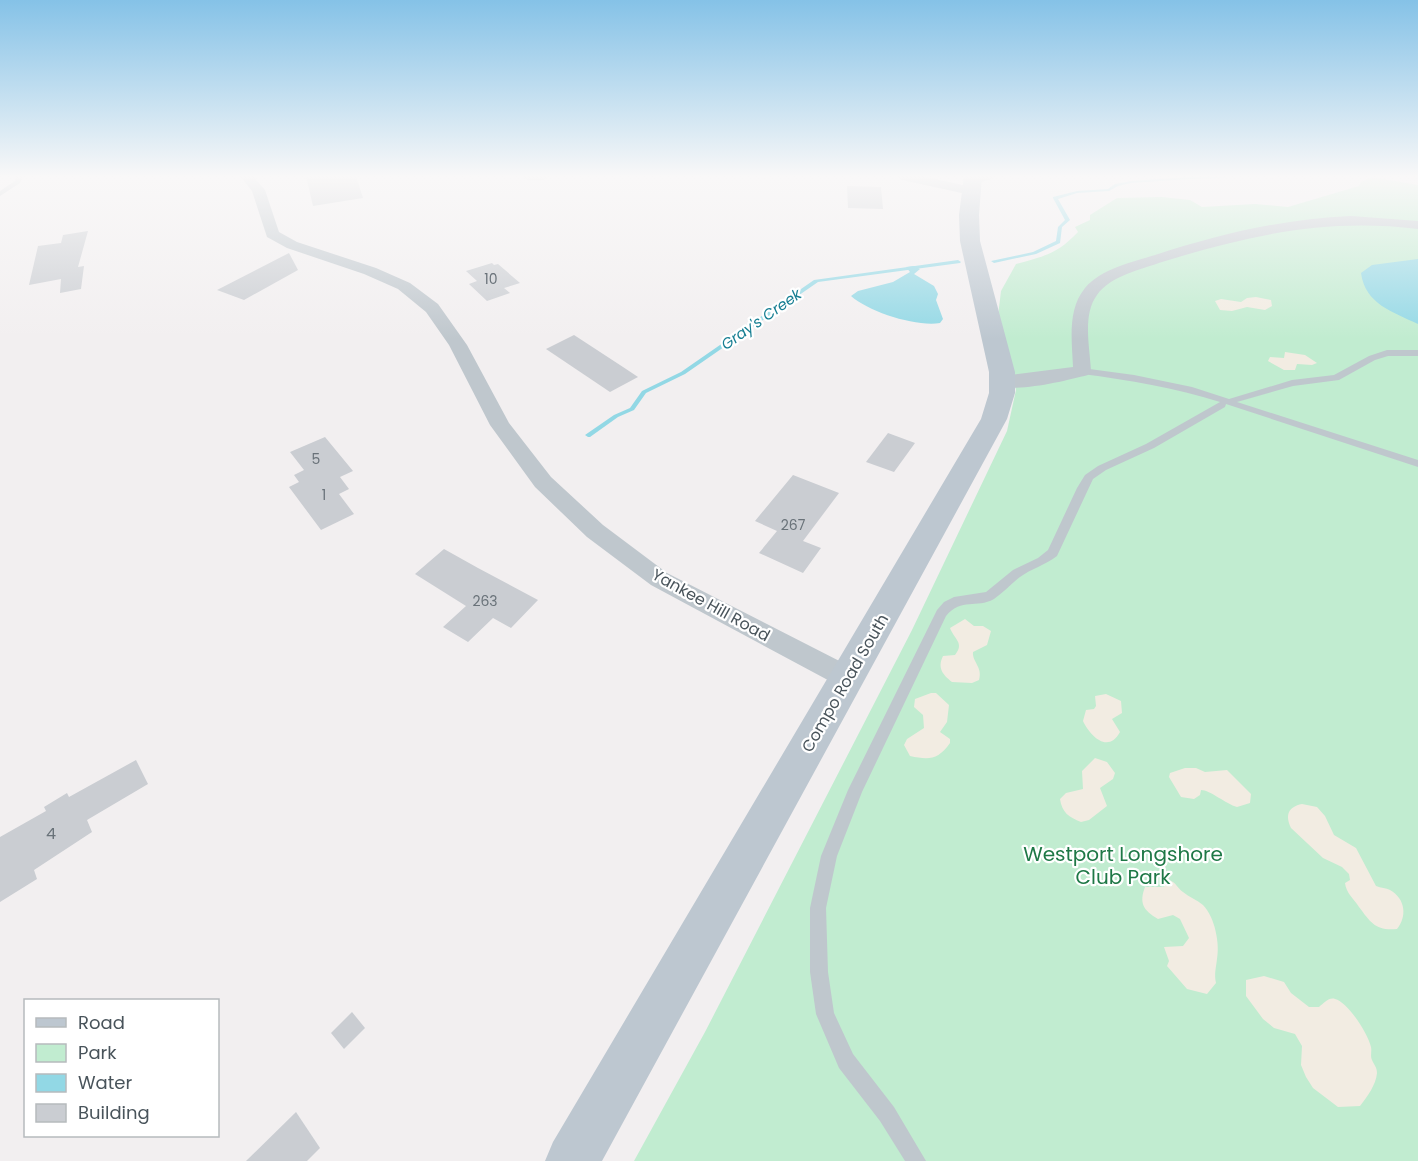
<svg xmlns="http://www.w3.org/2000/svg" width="1418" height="1161" font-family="Poppins,sans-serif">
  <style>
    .green { fill: #c1ecd0 }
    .sand { fill: #f2ece2 }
    .water { fill: #92d8e5 }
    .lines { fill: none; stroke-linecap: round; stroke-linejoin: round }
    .stream { fill: #92d8e5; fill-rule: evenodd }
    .building { fill: #cacdd2 }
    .lane { fill: #bfc7cd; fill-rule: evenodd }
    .street { fill: #bfc7cd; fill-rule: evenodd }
    .secondary { fill: #bdc7d0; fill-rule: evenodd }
    .labels { text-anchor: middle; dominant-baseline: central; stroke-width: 4.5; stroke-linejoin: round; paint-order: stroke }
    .number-label { font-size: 14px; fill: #697279 }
    .far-water-label { font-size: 15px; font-style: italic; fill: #167e92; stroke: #fff }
    .street-label { font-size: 16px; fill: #49545b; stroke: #fff }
    .near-number-label { font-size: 16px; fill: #697279 }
    .near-park-label { font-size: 20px; fill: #1e7846; stroke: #fff }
  </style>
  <rect width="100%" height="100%" fill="#f2eff0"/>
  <path class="green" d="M 1371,177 L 1418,185 L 1418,1161 L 634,1161 L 705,1032 L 912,630 L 1007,431 L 1016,390 L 998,316 L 1001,291 L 1016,264 C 1045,256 1057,254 1078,232 L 1075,227 L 1090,220 L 1090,215 L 1117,198 L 1162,197 L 1190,200 L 1202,207 L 1255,204 L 1288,207 L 1359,186 L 1361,182 Z"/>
  <g class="sand">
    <polygon points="1256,297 1271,300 1272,306 1265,310 1247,307 1232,311 1220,310 1215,301 1221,299 1241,302 1247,298"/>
    <polygon points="1285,352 1305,355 1317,363 1312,365 1297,364 1295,370 1284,370 1268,361 1270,357 1284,358"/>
    <path d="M 965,619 L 974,626 L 983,626 L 991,631 L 987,645 L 973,652 C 972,662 983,667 979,680 L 972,683 L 952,682 C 943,675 937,668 943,656 L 955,655 C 965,643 954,639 950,628 Z"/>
    <path d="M 931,693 L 936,693 L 949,705 L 947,722 L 940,732 L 950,739 L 950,743 C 938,760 929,760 910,756 L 904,745 L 907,739 L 924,728 L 923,715 L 914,707 L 915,699 Z"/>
    <path d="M 1106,694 L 1121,701 L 1122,713 L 1112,719 L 1120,732 C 1108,754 1090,736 1083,721 L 1086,710 L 1094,709 L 1096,706 L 1095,696 Z"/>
    <path d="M 1095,758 L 1107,762 L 1115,773 L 1113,779 L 1100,788 L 1107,806 L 1089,820 L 1081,822 C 1069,817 1062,813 1060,799 L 1066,793 L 1083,789 L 1082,771 Z"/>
    <path d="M 1185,768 L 1196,768 L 1205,772 L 1227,770 L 1251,794 L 1250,803 L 1237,807 C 1226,804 1210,790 1201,790 L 1200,795 L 1194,799 L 1181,797 L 1169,777 L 1170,773 Z"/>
    <path d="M 1302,804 L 1317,807 L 1325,816 L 1334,835 L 1356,848 L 1376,886 C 1381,888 1386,888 1390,890 C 1406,899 1407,917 1397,929 C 1376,931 1371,923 1359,907 C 1354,899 1346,893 1345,883 L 1350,880 L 1349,874 L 1342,867 L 1323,858 L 1291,828 C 1285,815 1288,807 1302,804 Z"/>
    <path d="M 1169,880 C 1177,883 1177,888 1183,892 C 1189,897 1197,900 1203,905 C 1215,917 1220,944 1217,959 C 1216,968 1214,974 1216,983 L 1207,994 L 1187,989 L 1167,966 L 1169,961 L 1164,947 L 1183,946 L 1189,938 L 1180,919 L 1173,915 L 1158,919 C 1143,910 1139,903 1145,887 L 1164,887 L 1166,881 Z"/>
    <path d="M 1264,976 L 1284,982 L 1291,993 L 1309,1007 L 1319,1007 C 1324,1003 1329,997 1335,999 C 1348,1002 1368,1034 1371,1047 C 1372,1051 1370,1056 1372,1060 C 1374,1065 1377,1067 1377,1073 C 1376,1085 1367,1097 1360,1106 L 1338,1107 L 1313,1088 L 1306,1077 L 1301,1065 L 1302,1046 L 1295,1034 L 1274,1028 L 1263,1019 L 1246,996 L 1246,980 Z"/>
  </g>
  <g class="water">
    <path d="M 1418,259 L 1418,324 C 1393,312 1365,304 1361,273 L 1372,265 Z"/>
    <path d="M 914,266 L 920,269 L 914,274 L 934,286 L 938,294 L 936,300 L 943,319 L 940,323 C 916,327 869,312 851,296 L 858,291 L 893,282 L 910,272 L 906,267 Z"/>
  </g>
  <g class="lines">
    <g class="stream">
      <polygon points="1267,176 1189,179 1131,183 1118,186 1109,191 1077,193 1058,199 1070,220 1062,227 1060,243 1036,254 994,263 991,261 1033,252 1056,241 1058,227 1065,220 1053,198 1053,197 1077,191 1108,189 1115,184 1131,181 1189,177"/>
      <polygon points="958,260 961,262 960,263 818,282 685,374 646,393 634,410 618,417 590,437 588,437 585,435 614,415 630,408 642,391 681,372 814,280"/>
    </g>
  </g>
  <g class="building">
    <polygon points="306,176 356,176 363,198 313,206"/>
    <polygon points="847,186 881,187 883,209 848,208"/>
    <polygon points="88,231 78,267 84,266 81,289 60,293 61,279 29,285 38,246 61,243 63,235"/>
    <polygon points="289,253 298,270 244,300 217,290"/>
    <polygon points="492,263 494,265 498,264 520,283 504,288 510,293 487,301 469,284 477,281 466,271"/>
    <polygon points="574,335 623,367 638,377 610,392 546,349"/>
    <polygon points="888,433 915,443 894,472 866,462"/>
    <polygon points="325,437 353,471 340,477 349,489 339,494 354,514 321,530 289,487 299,482 294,475 304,470 290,452"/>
    <polygon points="793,475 839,493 803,541 821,548 803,573 759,553 777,531 755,521"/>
    <polygon points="444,549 478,568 538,600 511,628 493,618 468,642 443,627 466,606 415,574"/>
    <polygon points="136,760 148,784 87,820 92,832 34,870 37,879 0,902 0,837 46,811 44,807 67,793 69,797"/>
    <polygon points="352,1012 365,1028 344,1049 331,1033"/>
    <polygon points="296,1112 320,1148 307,1161 246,1161"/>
  </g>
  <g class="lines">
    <g class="lane">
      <polygon points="17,176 23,176 20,183 0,196 0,191 15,181"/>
      <path d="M 1387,350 L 1418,350 L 1418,356 L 1388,356 L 1375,360 L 1339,380 L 1293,386 L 1237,402 L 1418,460 L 1418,467 L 1226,404 L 1225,407 L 1154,448 L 1106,470 L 1093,479 L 1057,556 C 1045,565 1031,569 1020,577 C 1011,584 1003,593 994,599 C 976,609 962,597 946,616 L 862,792 L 837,856 L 826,908 L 828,972 L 834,1013 L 853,1054 L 894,1107 L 926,1161 L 905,1161 L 880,1121 L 839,1068 L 816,1014 L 810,972 L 810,908 L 821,856 L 848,790 L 937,610 L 944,602 L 954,597 L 986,592 L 1013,570 L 1038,558 L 1048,550 L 1077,488 L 1085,475 L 1098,466 L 1146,444 L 1220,402 C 1175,388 1129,380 1082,374 L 1077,371 L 1082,368 L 1134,375 L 1192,387 L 1229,399 L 1292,380 L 1334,375 L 1369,356 Z"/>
    </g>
    <g class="street">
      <polygon points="240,176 253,176 265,190 279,232 297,242 376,268 410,283 438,304 467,345 509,423 551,477 603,525 667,573 857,670 861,678 857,686 848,689 839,686 651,585 587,537 535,487 490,425 449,345 426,312 398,289 364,274 287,248 267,237 252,191"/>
      <path d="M 521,176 L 551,176 C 544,182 528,182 521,176 Z"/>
      <polygon points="896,176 922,176 976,188 978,191 971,195 902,180"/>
      <polygon points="975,176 999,176 973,185 968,184 966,181 968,178"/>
      <path d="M 1351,216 L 1418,221 L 1418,229 C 1326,218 1249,235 1162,262 C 1142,269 1110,276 1097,295 C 1082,315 1090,348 1091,371 L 1088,375 C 1064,381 1021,392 996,386 L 994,382 L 996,378 L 1003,376 L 1073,367 C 1072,341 1067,310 1085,288 C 1101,269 1132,262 1155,255 C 1220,234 1283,219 1351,216 Z"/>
    </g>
    <polygon class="secondary" points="964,176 982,176 979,215 980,241 1015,372 1015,393 1007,419 602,1161 545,1161 553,1142 981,419 989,393 989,372 960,241 959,215"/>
  </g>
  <linearGradient id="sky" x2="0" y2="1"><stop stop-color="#85c2e7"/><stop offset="0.52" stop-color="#f9f8f8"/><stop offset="1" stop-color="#f9f8f8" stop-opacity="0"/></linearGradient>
  <rect width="1418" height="339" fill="url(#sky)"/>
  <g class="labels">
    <g class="number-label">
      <text x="491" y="279">10</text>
      <text x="316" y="459">5</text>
      <text x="324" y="495">1</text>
      <text x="793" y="525">267</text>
      <text x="485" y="601">263</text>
    </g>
    <g class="far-water-label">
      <text transform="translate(761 319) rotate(-35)">Gray's Creek</text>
    </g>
    <g class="street-label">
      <text transform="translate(711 605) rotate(29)">Yankee Hill Road</text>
      <text transform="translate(845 683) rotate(-60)">Compo Road South</text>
    </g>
    <g class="near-number-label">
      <text x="51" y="833">4</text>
    </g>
    <g class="near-park-label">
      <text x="1123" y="854">Westport Longshore<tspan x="1123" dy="23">Club Park</tspan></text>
    </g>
  </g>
  <rect x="24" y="999" width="195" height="138" fill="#ffffff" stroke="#b6bbbd" stroke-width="1.5"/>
  <rect x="36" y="1018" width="30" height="9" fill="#bdc7d0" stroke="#b6bbbd" stroke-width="1.5"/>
  <text x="78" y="1029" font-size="18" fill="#49545b">Road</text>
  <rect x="36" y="1044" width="30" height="18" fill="#c1ecd0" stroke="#b6bbbd" stroke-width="1.5"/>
  <text x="78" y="1059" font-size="18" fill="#49545b">Park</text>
  <rect x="36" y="1074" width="30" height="18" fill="#92d8e5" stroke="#b6bbbd" stroke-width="1.5"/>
  <text x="78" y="1089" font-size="18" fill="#49545b">Water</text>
  <rect x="36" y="1104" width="30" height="18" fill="#cacdd2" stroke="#b6bbbd" stroke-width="1.5"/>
  <text x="78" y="1119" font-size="18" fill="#49545b">Building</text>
</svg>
